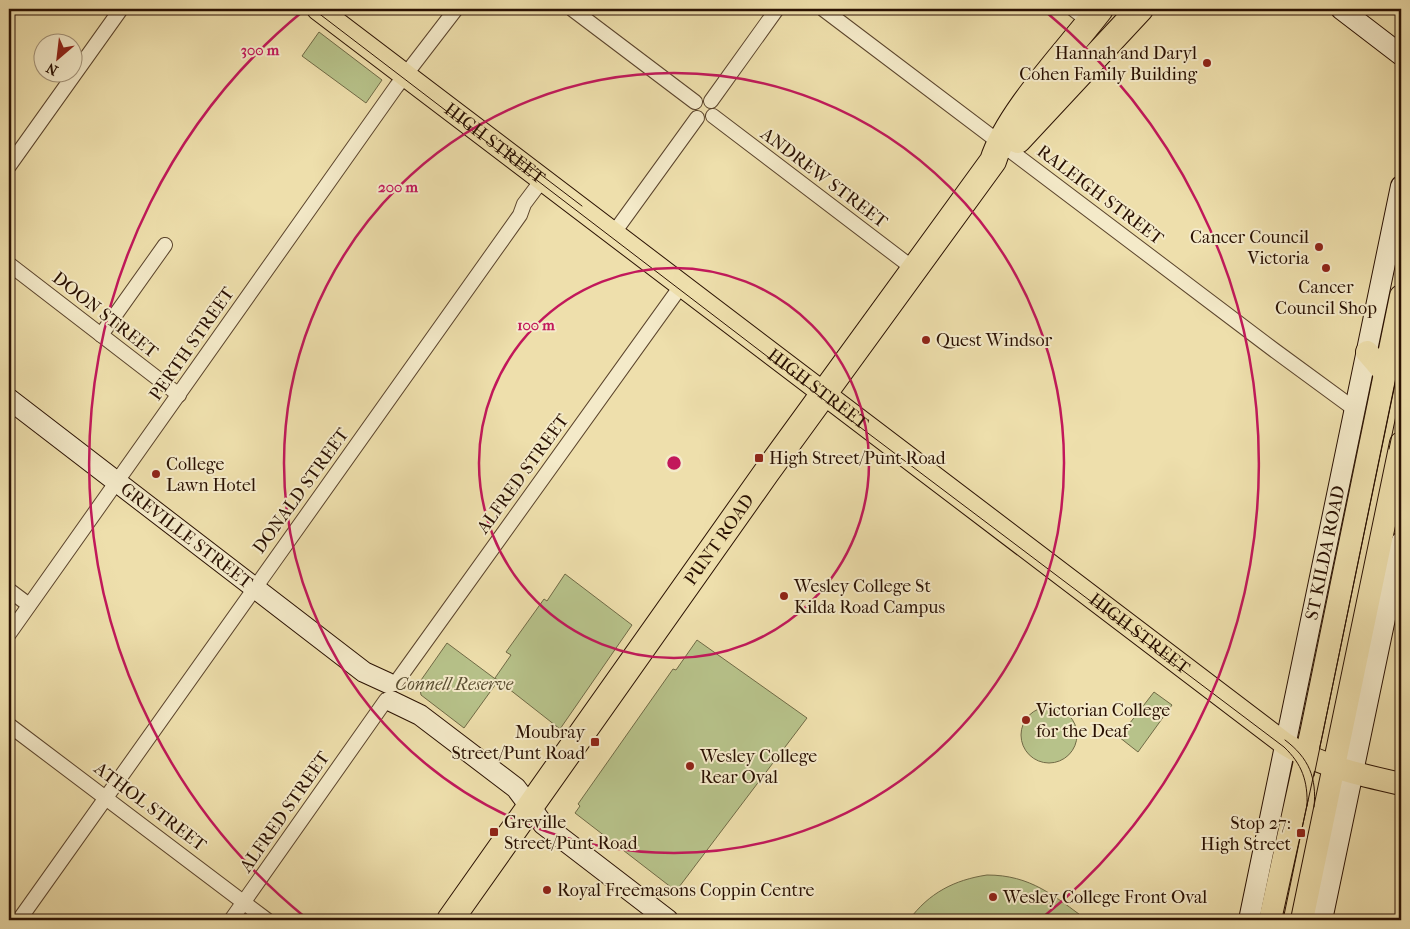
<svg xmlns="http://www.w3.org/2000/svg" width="1410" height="929" font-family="'IM FELL French Canon',serif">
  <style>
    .green { fill: #b7c28a; stroke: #706a46 }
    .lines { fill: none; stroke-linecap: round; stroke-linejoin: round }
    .street-casing { stroke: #5b442c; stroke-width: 16 }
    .secondary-casing { stroke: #2a1102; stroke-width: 22 }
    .primary-casing { stroke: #2a1102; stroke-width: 24 }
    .highway-casing { stroke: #2a1102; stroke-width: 28 }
    .street { stroke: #f4eac9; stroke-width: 14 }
    .secondary { stroke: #f4eac9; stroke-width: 20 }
    .primary { stroke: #eedfac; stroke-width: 22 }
    .highway { stroke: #eedfac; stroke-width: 26 }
    .tram { stroke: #2a1102; stroke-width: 1 }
    .ring { fill: none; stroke: #c2185b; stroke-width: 2.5 }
    .poi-dot { fill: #8f2418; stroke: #f4eac9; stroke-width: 2 }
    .labels { text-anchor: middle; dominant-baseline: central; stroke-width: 4; stroke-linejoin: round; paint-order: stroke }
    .poi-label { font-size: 18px; fill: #2a1102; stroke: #f4eac9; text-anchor: start }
    .street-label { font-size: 18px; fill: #2a1102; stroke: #f4eac9 }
    .park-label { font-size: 18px; font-style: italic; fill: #5b4f32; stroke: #f4eac9 }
    .centre { fill: #c2185b; stroke: #f4eac9; stroke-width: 2.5 }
    .ring-label { font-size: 15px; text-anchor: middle; font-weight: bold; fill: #c2185b; stroke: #f4eac9; stroke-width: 4; stroke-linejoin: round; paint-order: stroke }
  </style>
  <rect width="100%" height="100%" fill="#eedfac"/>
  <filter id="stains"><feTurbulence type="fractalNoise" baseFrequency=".004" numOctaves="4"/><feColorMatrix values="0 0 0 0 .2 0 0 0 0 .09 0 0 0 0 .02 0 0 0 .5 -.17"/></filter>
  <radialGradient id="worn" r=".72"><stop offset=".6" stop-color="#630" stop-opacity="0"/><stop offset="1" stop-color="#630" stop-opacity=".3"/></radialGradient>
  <g class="green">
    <polygon points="319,32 382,80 366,103 302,56"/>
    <polygon points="565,574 632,625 560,729 495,678 511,655 506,652 544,599 547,601"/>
    <polygon points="697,640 807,718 676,891 575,813 580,806 578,804 673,669 676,670"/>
    <polygon points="447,643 498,681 464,728 421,695 419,683"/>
    <polygon points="1154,692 1172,705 1138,752 1119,737"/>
    <circle cx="1049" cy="735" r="28"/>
    <path d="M 987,875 C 1031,875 1054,896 1087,920 L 909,920 C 929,893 954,880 987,875 Z"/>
  </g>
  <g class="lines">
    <defs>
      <g id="street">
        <polyline points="572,9 695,102"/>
        <polyline points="823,9 1274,350 1349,405 1355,407"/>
        <polyline points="1073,9 1090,22"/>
        <polyline points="711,101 777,9"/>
        <polyline points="713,116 914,269"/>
        <polyline points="9,166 121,9"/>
        <polyline points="613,234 697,118"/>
        <polyline points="9,264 179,395"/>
        <polyline points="101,335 165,245"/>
        <polyline points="9,590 29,605"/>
        <polyline points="9,634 396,87 456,9"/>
        <polyline points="395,684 681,286"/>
        <polyline points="9,725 267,920"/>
        <polyline points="19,920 520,215 524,204 542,180"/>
        <polyline points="231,920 386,700"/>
      </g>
      <g id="secondary">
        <polyline points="1341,9 1401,55"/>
        <path id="s1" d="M 9,399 L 364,672 L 388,683"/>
        <polyline points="391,701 420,715 516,788 543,824 668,920"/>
        <path id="s2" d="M 1249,920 L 1401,186"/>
        <polyline points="1322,920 1401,542"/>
      </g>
      <g id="primary">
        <path id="s3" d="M 318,9 L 1285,744 C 1321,766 1360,775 1401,784"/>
        <polyline points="1367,352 1385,373"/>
        <polyline points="1270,920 1312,729 1401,296"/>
        <polyline points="1302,920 1401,443"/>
      </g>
      <g id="highway">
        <polyline points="1018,140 1140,9"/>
        <path id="s4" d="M 450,920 L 766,473 L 993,161 C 1008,113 1068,51 1100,9"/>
      </g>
    </defs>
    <use href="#street" class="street-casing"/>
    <use href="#secondary" class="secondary-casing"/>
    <use href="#primary" class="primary-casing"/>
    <use href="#highway" class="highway-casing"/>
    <use href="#street" class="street"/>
    <use href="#secondary" class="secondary"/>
    <use href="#primary" class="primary"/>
    <use href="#highway" class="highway"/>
    <g class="tram">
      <path d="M 313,9 L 836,409 L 1284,747 C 1302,764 1308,781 1307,806"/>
      <polyline points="507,149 582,206"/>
      <polyline points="1389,449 1401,392"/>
      <path d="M 1285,740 C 1309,758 1317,778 1314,807"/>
      <polyline points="1314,776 1401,355"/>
      <polyline points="1283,920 1308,800"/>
    </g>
  </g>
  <g class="ring">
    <circle cx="674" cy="463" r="195"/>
    <circle cx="674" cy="463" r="390"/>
    <path d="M306 918A585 585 0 0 1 302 12M1046 12A585 585 0 0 1 1042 918"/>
  </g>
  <g class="poi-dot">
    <circle cx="1207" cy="63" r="5"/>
    <circle cx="1319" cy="247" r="5"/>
    <circle cx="1326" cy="268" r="5"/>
    <circle cx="926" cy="340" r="5"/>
    <rect x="754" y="453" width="10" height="10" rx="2.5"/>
    <circle cx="156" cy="474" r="5"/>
    <circle cx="784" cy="596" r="5"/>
    <circle cx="1026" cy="720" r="5"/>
    <rect x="590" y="737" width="10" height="10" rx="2.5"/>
    <circle cx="690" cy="766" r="5"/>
    <rect x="489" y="827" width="10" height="10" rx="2.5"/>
    <rect x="1296" y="828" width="10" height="10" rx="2.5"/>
    <circle cx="547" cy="890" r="5"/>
    <circle cx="993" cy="897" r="5"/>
  </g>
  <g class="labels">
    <g class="poi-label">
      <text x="1197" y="53" text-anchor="end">Hannah and Daryl<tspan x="1197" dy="21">Cohen Family Building</tspan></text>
      <text x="1309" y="237" text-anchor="end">Cancer Council<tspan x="1309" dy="21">Victoria</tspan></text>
      <text x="1326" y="287" text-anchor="middle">Cancer<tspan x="1326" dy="21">Council Shop</tspan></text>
      <text x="936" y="340">Quest Windsor</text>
      <text x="769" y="458">High Street/Punt Road</text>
      <text x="166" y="464">College<tspan x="166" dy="21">Lawn Hotel</tspan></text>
      <text x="794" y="586">Wesley College St<tspan x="794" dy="21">Kilda Road Campus</tspan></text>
      <text x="1036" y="710">Victorian College<tspan x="1036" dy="21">for the Deaf</tspan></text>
      <text x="585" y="732" text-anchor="end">Moubray<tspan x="585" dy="21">Street/Punt Road</tspan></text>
      <text x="700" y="756">Wesley College<tspan x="700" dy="21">Rear Oval</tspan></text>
      <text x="504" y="822">Greville<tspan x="504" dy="21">Street/Punt Road</tspan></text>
      <text x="1291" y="823" text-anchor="end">Stop 27:<tspan x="1291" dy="21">High Street</tspan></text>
      <text x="557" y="890">Royal Freemasons Coppin Centre</text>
      <text x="1003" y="897">Wesley College Front Oval</text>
    </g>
    <g class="street-label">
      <text stroke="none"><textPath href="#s3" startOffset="222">HIGH STREET</textPath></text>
      <text transform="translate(824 178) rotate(37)">ANDREW STREET</text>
      <text transform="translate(1100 195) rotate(37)">RALEIGH STREET</text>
      <text transform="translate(105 315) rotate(38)">DOON STREET</text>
      <text transform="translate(192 344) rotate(-55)">PERTH STREET</text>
      <text stroke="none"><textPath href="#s3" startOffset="628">HIGH STREET</textPath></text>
      <text transform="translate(523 474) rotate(-54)">ALFRED STREET</text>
      <text transform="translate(301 491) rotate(-54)">DONALD STREET</text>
      <text stroke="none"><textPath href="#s1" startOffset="224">GREVILLE STREET</textPath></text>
      <text stroke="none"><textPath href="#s4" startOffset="466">PUNT ROAD</textPath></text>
      <text stroke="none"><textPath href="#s2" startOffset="375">ST KILDA ROAD</textPath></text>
      <text stroke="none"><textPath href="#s3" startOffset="1032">HIGH STREET</textPath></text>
      <text transform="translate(150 807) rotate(37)">ATHOL STREET</text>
      <text transform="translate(285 812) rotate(-55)">ALFRED STREET</text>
    </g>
    <g class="park-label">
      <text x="454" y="684">Connell Reserve</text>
    </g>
  </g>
  <circle cx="674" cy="463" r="8" class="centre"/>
  <g class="ring-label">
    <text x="260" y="55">300 m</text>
    <text x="398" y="192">200 m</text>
    <text x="536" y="330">100 m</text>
  </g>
  <rect width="1410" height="929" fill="none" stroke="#eedfac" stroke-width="30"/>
  <rect x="10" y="10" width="1390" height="909" fill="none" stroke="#2a1102" stroke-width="2.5"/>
  <rect x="15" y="15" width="1380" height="899" fill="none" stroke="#2a1102"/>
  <g transform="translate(58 58) rotate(208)"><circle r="24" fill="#f4eac9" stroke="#a39379"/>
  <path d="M0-4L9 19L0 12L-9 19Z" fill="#8f2418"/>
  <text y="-8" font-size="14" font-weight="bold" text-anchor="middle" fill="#2a1102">N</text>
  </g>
  <rect width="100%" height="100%" filter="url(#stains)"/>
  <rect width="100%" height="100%" fill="url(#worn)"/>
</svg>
